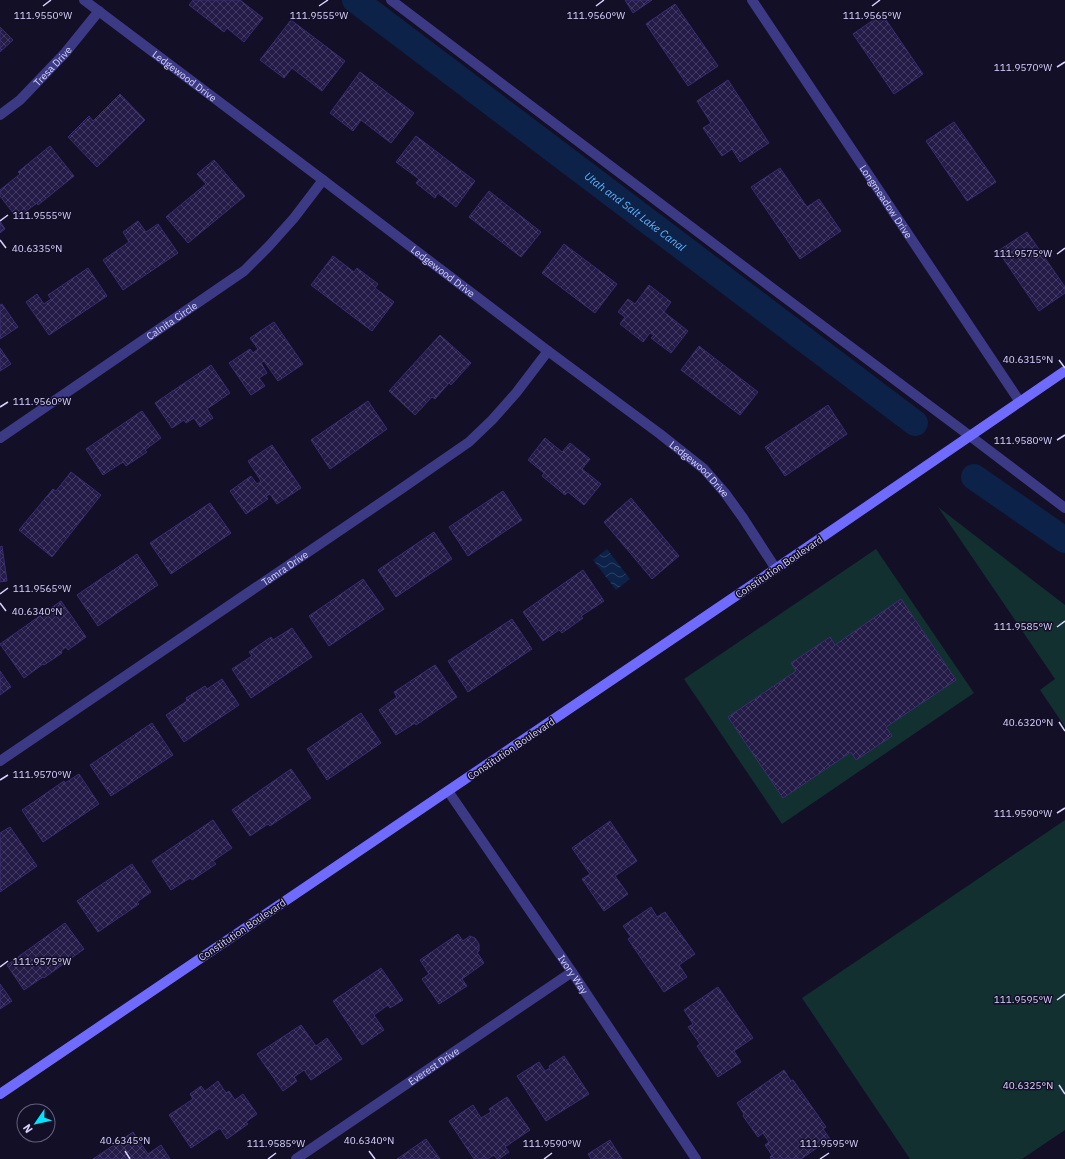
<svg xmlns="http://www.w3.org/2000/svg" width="1065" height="1159" font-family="'IBM Plex Sans',sans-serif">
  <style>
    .green { fill: #12302f }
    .water { fill: url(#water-waves) }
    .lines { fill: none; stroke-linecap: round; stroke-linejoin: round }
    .canal { stroke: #0c2248; stroke-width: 26 }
    .building { fill: url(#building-cross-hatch); stroke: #3b2d73 }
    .lane { stroke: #3d3a85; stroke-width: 10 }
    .street { stroke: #3d3a85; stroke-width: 10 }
    .secondary { stroke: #6f6bff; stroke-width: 10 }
    .ticks { fill: none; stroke: #d9d4ff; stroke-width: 1.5 }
    .labels { text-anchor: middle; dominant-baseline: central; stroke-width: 3; stroke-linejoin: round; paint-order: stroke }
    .street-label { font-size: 10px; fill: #d9d4ff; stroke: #130f26 }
    .water-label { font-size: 11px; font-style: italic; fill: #62b6ff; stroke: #130f26 }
    .ticks-label { font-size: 10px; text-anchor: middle; fill: #d9d4ff; stroke: #130f26; stroke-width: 3; stroke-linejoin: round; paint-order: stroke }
  </style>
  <defs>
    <pattern id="water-waves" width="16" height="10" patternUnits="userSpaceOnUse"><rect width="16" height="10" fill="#0c2248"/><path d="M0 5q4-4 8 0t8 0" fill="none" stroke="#2f4163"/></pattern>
    <pattern id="building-cross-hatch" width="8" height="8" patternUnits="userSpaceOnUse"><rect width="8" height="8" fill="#241b47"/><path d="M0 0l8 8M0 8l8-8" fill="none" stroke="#433b63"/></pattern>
  </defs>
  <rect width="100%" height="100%" fill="#130f26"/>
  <g class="green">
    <polygon points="938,507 1065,605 1065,727 1040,690 1055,679"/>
    <polygon points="876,549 974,693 782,824 684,679"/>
    <polygon points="1065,820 1065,1130 1022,1159 910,1159 802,998"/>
  </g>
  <polygon class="water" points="607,549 630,579 616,590 593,560"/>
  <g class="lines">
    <g class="canal">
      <path id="s1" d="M 355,0 L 915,423"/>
      <polyline points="974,477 1065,540"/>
    </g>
  </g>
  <g class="building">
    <polygon points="193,0 240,0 263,18 244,42 227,28 224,32 189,5"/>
    <polygon points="625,0 652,0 633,13"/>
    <polygon points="675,4 718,66 688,86 646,24"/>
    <polygon points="882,14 923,74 894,94 853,34"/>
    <polygon points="291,20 345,61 322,91 292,68 284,78 260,60"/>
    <polygon points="0,27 13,40 0,52"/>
    <polygon points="360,72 414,113 391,143 361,120 353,131 330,113"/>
    <polygon points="728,80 769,143 740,162 732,149 722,156 703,128 711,123 697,101"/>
    <polygon points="120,94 145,120 97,167 68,137 89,116 93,121"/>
    <polygon points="954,122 996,182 967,201 926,141"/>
    <polygon points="416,136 475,181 456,207 438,193 435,198 416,183 419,179 396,162"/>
    <polygon points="50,146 74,176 38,205 37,203 17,218 0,196 0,190 20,174 18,172"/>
    <polygon points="214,160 245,196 188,243 166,217 206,184 197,174"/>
    <polygon points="780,168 807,207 819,199 841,231 800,259 751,187"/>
    <polygon points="489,191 541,232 521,257 469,217"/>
    <polygon points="0,221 5,229 0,233"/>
    <polygon points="138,221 146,232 158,224 178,253 123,290 103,260 129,242 123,232"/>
    <polygon points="1027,232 1065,287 1065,293 1039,311 998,251"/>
    <polygon points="564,244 617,284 595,313 542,273"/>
    <polygon points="333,256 354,272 357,268 378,284 375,288 394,302 372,331 311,285"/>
    <polygon points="88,268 107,296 49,335 26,302 37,294 44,304 51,299 48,295"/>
    <polygon points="649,285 671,302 664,312 688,331 671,353 651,338 654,335 650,333 643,342 620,324 625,317 618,312 628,299 635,304"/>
    <polygon points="2,304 18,327 0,339 0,305"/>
    <polygon points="274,322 303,364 278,381 264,361 261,363 267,373 259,378 265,386 251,395 229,363 250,349 253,353 258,349 250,338"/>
    <polygon points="440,335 471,363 451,385 449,383 435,399 432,397 415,415 389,391"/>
    <polygon points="699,346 758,392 740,415 681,370"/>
    <polygon points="0,348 11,364 0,371"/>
    <polygon points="211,365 230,393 207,409 213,418 200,427 194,418 186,423 184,420 172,428 155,403"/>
    <polygon points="368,401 387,429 330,469 311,440"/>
    <polygon points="828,405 847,434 785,476 765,447"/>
    <polygon points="142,411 161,438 145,450 147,452 126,466 123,462 103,475 86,449"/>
    <polygon points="545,438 562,452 570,443 590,459 582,469 601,484 584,505 568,492 565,495 542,476 544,473 528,460"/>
    <polygon points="272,445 301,488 277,504 270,494 266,496 268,499 246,514 230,491 251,476 257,484 261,481 248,461"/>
    <polygon points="71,472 101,495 52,557 19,530 53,489 56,491"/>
    <polygon points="503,491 522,520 468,556 449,527"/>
    <polygon points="631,498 679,556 652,579 604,522"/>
    <polygon points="210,503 231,533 171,574 150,543"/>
    <polygon points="434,532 452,559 396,597 378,570"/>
    <polygon points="2,546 7,581 0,582 0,547"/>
    <polygon points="137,554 158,585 98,626 77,595"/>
    <polygon points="583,570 604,601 581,616 583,618 562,633 559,630 543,641 523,612"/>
    <polygon points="363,579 384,609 329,646 309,616"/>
    <polygon points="901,599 956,680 886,727 892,736 856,760 851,752 783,798 728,717 796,671 791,663 830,637 835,645"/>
    <polygon points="61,601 86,637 68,650 66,647 61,651 62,653 44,665 43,664 24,678 0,644"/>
    <polygon points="512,619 532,649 468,692 448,661"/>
    <polygon points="292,628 312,657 251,698 232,669 252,656 249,652 271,637 273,640"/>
    <polygon points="435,665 457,697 416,725 415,723 396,735 379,710 397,697 394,692"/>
    <polygon points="0,671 11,687 0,695"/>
    <polygon points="222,679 239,705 184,742 166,715 187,701 186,698 205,686 207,689"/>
    <polygon points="361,713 381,743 327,780 307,749"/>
    <polygon points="152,723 173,755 111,796 90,765"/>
    <polygon points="291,769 311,798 270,826 268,824 250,836 232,810"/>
    <polygon points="79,774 99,804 43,842 22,810 64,781 65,783"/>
    <polygon points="213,820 232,848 213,861 216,864 192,880 190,878 171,890 152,861"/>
    <polygon points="610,821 637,861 615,876 628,894 604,911 582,879 590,874 572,848"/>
    <polygon points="10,827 37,866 0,892 0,833"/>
    <polygon points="132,864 151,892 137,902 139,904 98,932 77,901"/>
    <polygon points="651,907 657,917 665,912 695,954 679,965 687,977 664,992 628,939 631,937 623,926"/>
    <polygon points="65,923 84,949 44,978 43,977 24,990 7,965"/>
    <polygon points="458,934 463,941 470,936 475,938 479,944 479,951 477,952 484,963 462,979 467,986 439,1004 422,979 429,974 420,960"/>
    <polygon points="381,968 403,1000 390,1008 388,1005 374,1015 384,1030 362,1045 333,1001"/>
    <polygon points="0,984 12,1001 0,1009"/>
    <polygon points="718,987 753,1038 734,1051 741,1062 718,1077 697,1046 700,1044 688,1027 693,1024 684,1010"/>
    <polygon points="301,1025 316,1046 327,1038 342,1059 311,1080 304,1070 294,1077 297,1081 283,1091 257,1054"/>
    <polygon points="564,1056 589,1094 546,1121 517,1076 539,1062 545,1071 550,1068 549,1066"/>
    <polygon points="784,1070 791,1081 793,1080 826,1127 823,1129 830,1139 801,1159 771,1159 770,1157 772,1155 765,1145 769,1142 763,1133 758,1137 743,1116 744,1114 737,1103"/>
    <polygon points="218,1081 226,1093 229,1091 235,1100 243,1094 257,1114 246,1122 248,1124 227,1139 220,1128 191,1148 169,1115 193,1099 190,1094 201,1086 205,1091"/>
    <polygon points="507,1097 530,1130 505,1147 509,1152 499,1159 497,1159 494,1155 488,1159 474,1159 449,1121 473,1105 481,1118 491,1112 489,1109"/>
    <polygon points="133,1132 148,1154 161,1145 170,1159 93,1159"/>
    <polygon points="426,1139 440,1159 397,1159"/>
    <polygon points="610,1140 622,1159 591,1159 588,1154"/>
  </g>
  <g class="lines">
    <polyline class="lane" points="391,0 784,297 970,436 1065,508"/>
    <g class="street">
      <path id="s2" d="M 84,0 L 323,180 L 548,351 L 660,434 L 704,469 L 725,493 L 743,518 L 776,569"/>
      <path id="s3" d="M 752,0 L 1020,402"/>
      <path id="s4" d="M 0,115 L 20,100 L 65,53 L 99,11"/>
      <path id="s5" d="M 0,438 L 244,271 L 269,246 L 294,218 L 323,180"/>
      <path id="s6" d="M 0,761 L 401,489 L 469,442 L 492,420 L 516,393 L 548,351"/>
      <path id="s7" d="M 448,791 L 572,972 L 696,1159"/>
      <path id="s8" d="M 296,1159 L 572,972"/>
    </g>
    <polyline class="secondary" points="0,1094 752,585 1065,371"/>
  </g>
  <path class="ticks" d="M 43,6 L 51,0M 319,6 L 328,0M 596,6 L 604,0M 872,6 L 880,0M 1057,67 L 1065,62M 0,221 L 8,215M 0,240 L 6,248M 1057,254 L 1065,248M 1059,360 L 1065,368M 0,407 L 8,402M 1057,440 L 1065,435M 0,594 L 8,588M 0,603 L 6,611M 1057,627 L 1065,621M 1059,722 L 1065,731M 0,780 L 8,775M 1057,813 L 1065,808M 0,967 L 8,961M 1057,1000 L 1065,994M 1059,1085 L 1065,1094M 125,1151 L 130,1159M 369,1151 L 375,1159M 268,1159 L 276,1153M 544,1159 L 552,1153M 820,1159 L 829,1153"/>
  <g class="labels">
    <g class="street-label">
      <text stroke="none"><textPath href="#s4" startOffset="72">Tresa Drive</textPath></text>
      <text stroke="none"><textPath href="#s2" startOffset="126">Ledgewood Drive</textPath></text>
      <text stroke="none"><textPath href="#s3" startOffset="242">Longmeadow Drive</textPath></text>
      <text stroke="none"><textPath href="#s2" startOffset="450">Ledgewood Drive</textPath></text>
      <text stroke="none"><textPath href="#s5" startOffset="208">Calnita Circle</textPath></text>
      <text stroke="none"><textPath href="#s2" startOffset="774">Ledgewood Drive</textPath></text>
      <text transform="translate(779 567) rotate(-34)">Constitution Boulevard</text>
      <text stroke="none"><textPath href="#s6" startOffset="344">Tamra Drive</textPath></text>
      <text transform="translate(511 749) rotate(-34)">Constitution Boulevard</text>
      <text transform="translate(242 930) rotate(-34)">Constitution Boulevard</text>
      <text stroke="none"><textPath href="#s7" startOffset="222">Ivory Way</textPath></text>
      <text stroke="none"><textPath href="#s8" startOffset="166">Everest Drive</textPath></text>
    </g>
    <g class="water-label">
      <text stroke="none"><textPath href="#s1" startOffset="351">Utah and Salt Lake Canal</textPath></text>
    </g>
  </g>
  <g class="ticks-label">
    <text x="43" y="19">111.9550°W</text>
    <text x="319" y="19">111.9555°W</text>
    <text x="596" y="19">111.9560°W</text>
    <text x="872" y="19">111.9565°W</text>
    <text x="1023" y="71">111.9570°W</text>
    <text x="42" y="219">111.9555°W</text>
    <text x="37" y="252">40.6335°N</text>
    <text x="1023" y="257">111.9575°W</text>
    <text x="1028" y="363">40.6315°N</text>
    <text x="42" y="405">111.9560°W</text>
    <text x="1023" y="444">111.9580°W</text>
    <text x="42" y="592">111.9565°W</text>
    <text x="37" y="615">40.6340°N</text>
    <text x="1023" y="630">111.9585°W</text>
    <text x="1028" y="726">40.6320°N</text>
    <text x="42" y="778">111.9570°W</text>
    <text x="1023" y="817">111.9590°W</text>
    <text x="42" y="965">111.9575°W</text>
    <text x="1023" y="1003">111.9595°W</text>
    <text x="1028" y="1089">40.6325°N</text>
    <text x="125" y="1144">40.6345°N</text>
    <text x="369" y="1144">40.6340°N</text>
    <text x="276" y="1147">111.9585°W</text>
    <text x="552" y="1147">111.9590°W</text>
    <text x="829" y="1147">111.9595°W</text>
  </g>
  <g transform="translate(36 1123) rotate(236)"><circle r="19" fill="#130f26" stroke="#625e7d"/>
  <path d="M0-3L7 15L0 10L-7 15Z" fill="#00e5ff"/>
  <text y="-6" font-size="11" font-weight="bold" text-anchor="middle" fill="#d9d4ff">N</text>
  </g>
</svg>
